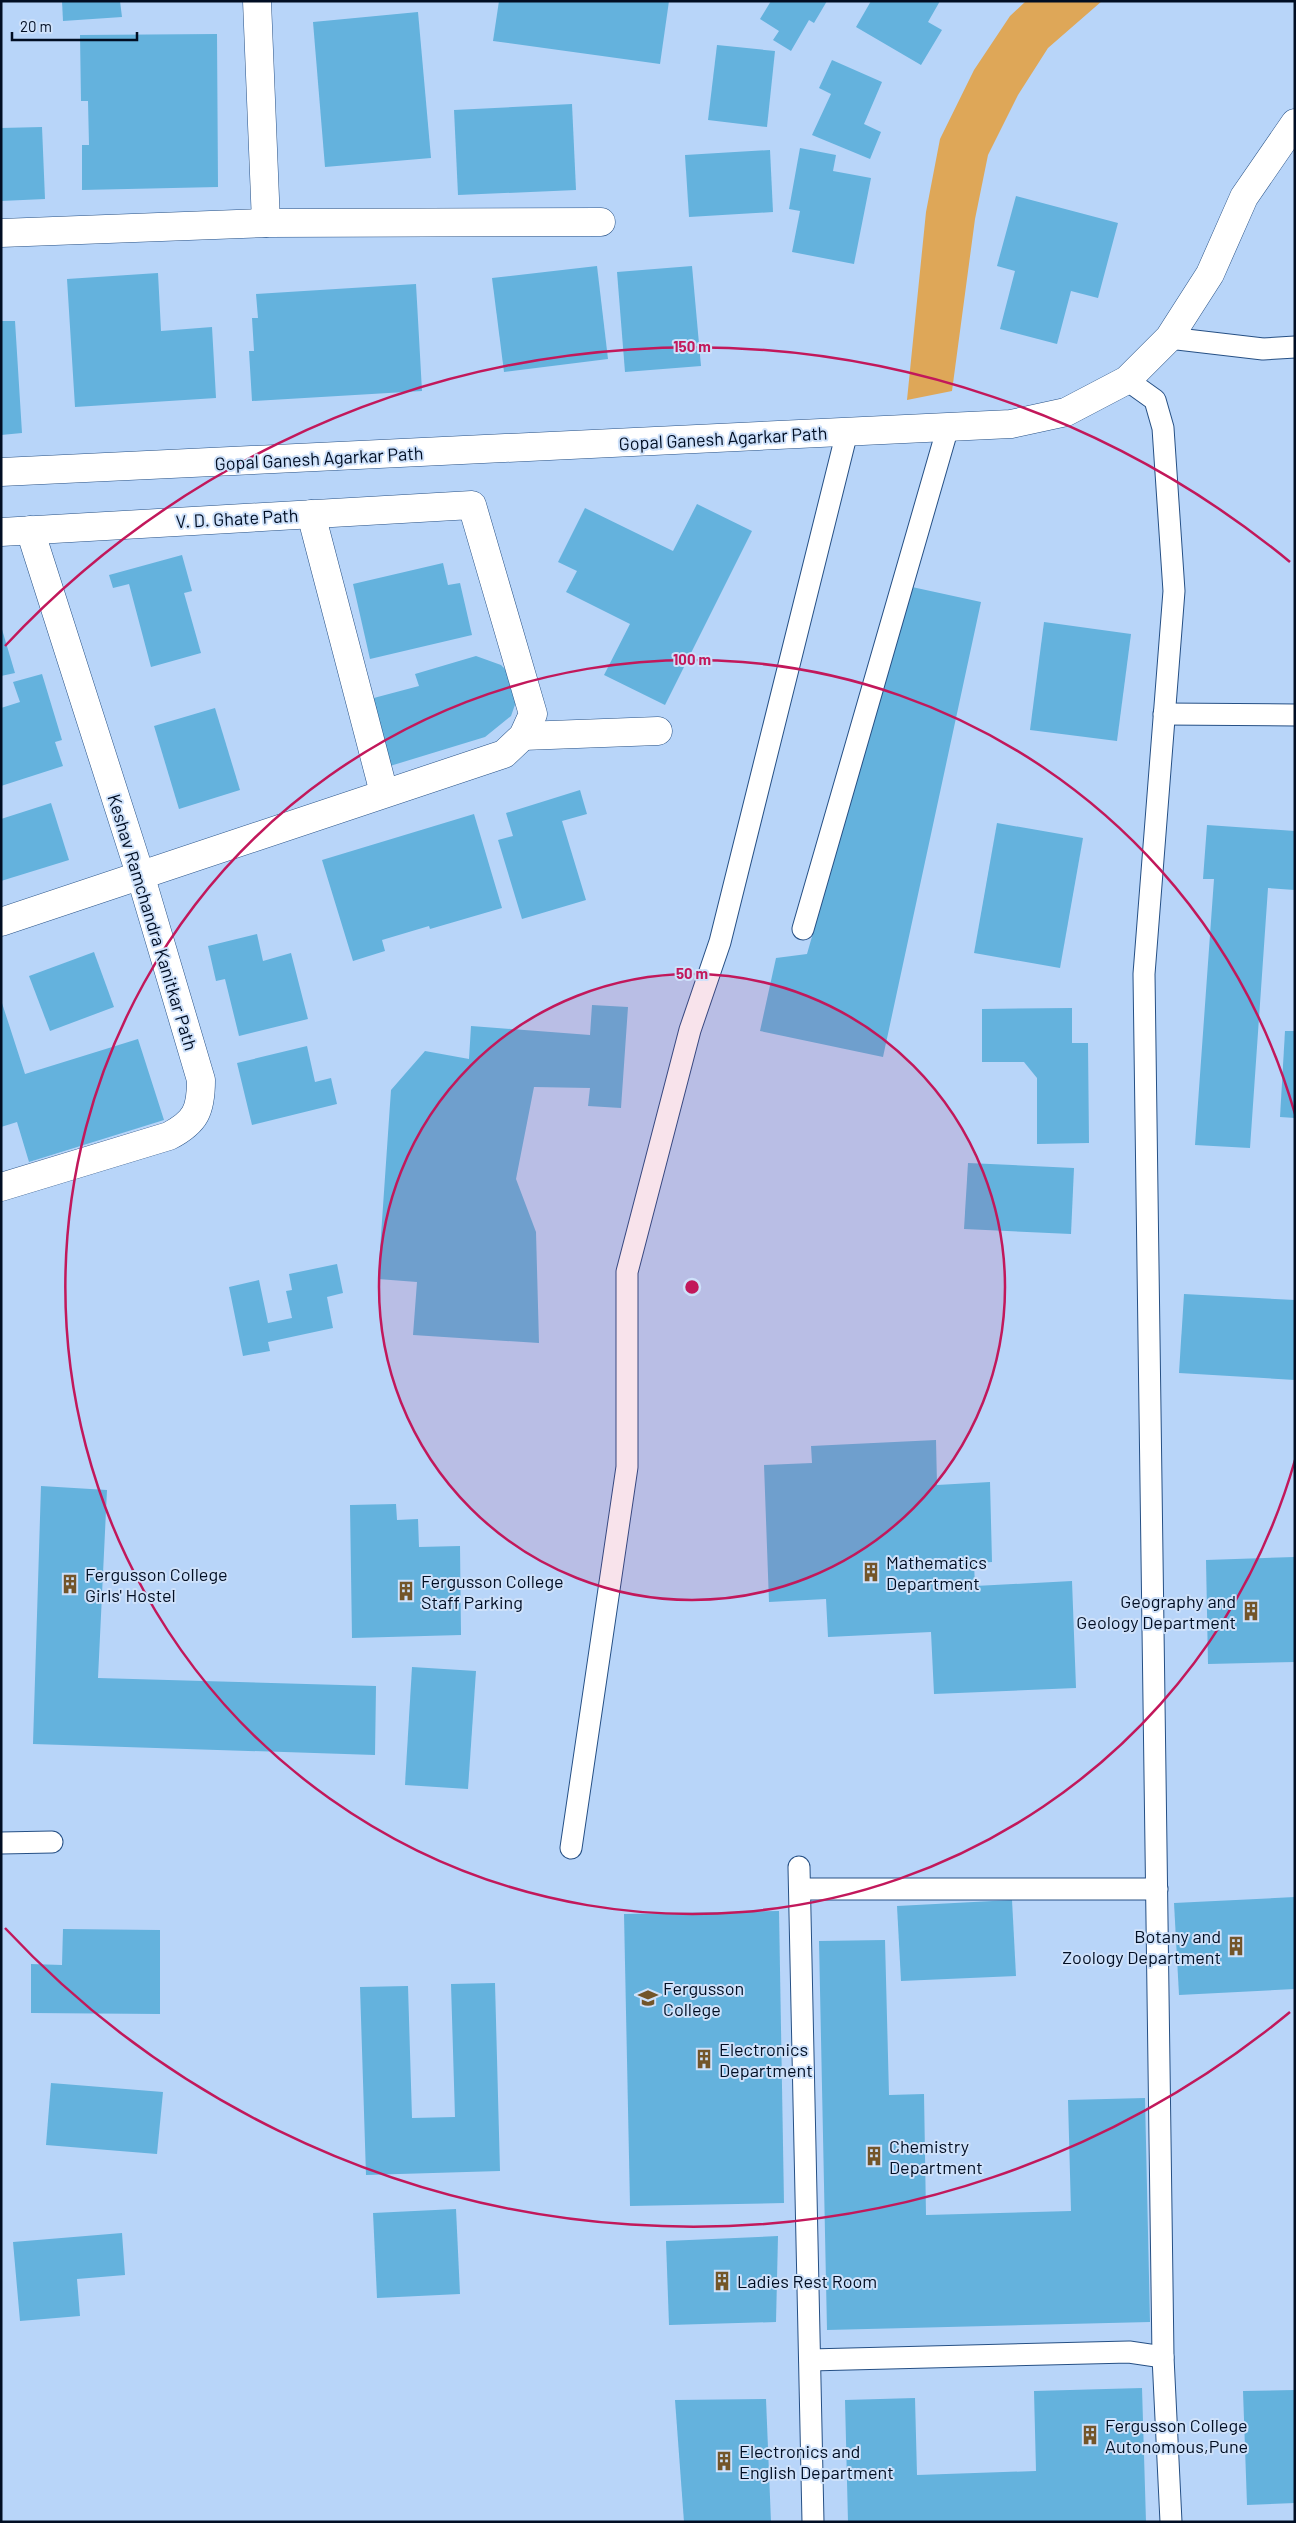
<svg xmlns="http://www.w3.org/2000/svg" width="1296" height="2523" font-family="Barlow,sans-serif">
  <style>
    .green { fill: #dea758 }
    .building { fill: #64b2dd }
    .lines { fill: none; stroke-linecap: round; stroke-linejoin: round }
    .service-casing { stroke: #265085; stroke-width: 23 }
    .minor-casing { stroke: #265085; stroke-width: 29 }
    .tertiary-casing { stroke: #265085; stroke-width: 29 }
    .service { stroke: #fff; stroke-width: 21 }
    .minor { stroke: #fff; stroke-width: 28 }
    .tertiary { stroke: #fff; stroke-width: 28 }
    .ring { fill: none; stroke: #c2185b; stroke-width: 2.5 }
    .labels { text-anchor: middle; dominant-baseline: central; stroke-width: 4; stroke-linejoin: round; paint-order: stroke }
    .street-label { font-size: 18px; fill: #010e23; stroke: #cee1fa }
    .poi-label { font-size: 18px; fill: #010e23; stroke: #cee1fa; text-anchor: start }
    .centre { fill: #c2185b; stroke: #cee1fa; stroke-width: 2.5 }
    .ring-label { font-size: 15px; text-anchor: middle; font-weight: bold; fill: #c2185b; stroke: #cee1fa; stroke-width: 4; stroke-linejoin: round; paint-order: stroke }
  </style>
  <rect width="100%" height="100%" fill="#b8d5f9"/>
  <polygon class="green" points="1026,1 1102,1 1048,48 1018,95 988,155 975,219 952,391 907,400 926,212 940,139 974,70 1010,16"/>
  <g class="building">
    <polygon points="62,1 120,1 122,17 63,21"/>
    <polygon points="499,1 669,1 660,64 493,41"/>
    <polygon points="771,1 827,1 814,23 809,20 791,51 773,40 779,31 760,19"/>
    <polygon points="871,1 940,1 928,22 942,30 921,65 856,27"/>
    <polygon points="418,12 431,158 325,167 313,22"/>
    <polygon points="217,34 218,187 82,190 82,145 89,145 88,101 81,101 80,35"/>
    <polygon points="717,45 775,51 767,127 708,120"/>
    <polygon points="832,60 882,82 864,124 881,132 870,159 812,135 831,94 819,88"/>
    <polygon points="572,104 576,190 458,195 454,110"/>
    <polygon points="42,127 45,199 1,201 1,128"/>
    <polygon points="800,148 836,155 833,171 871,178 854,264 792,252 800,211 789,209"/>
    <polygon points="770,150 773,212 689,217 685,155"/>
    <polygon points="1016,196 1118,223 1098,298 1071,291 1057,344 1000,329 1015,271 997,266"/>
    <polygon points="597,266 608,359 504,372 492,278"/>
    <polygon points="692,266 701,366 625,372 617,272"/>
    <polygon points="158,273 161,331 212,327 216,398 75,407 67,279"/>
    <polygon points="416,284 422,391 252,401 249,351 254,351 252,318 258,318 256,294"/>
    <polygon points="1,321 15,321 22,433 1,435"/>
    <polygon points="697,504 752,531 665,705 604,675 630,624 566,592 577,571 558,562 585,508 673,551"/>
    <polygon points="182,555 192,591 184,593 201,653 151,667 129,584 113,588 109,575"/>
    <polygon points="443,563 448,585 460,583 472,635 370,659 353,584"/>
    <polygon points="912,587 981,602 883,1057 760,1031 776,958 807,954"/>
    <polygon points="1044,622 1131,634 1117,741 1030,730"/>
    <polygon points="1,626 15,673 1,676"/>
    <polygon points="476,656 501,665 512,676 517,699 511,716 485,737 390,766 370,699 419,686 415,674"/>
    <polygon points="42,674 62,740 55,742 63,766 1,786 1,708 20,702 13,682"/>
    <polygon points="215,708 240,790 179,809 154,726"/>
    <polygon points="580,790 587,814 562,821 586,900 522,919 498,840 513,836 506,813"/>
    <polygon points="51,803 69,860 1,881 1,819"/>
    <polygon points="474,814 502,908 430,929 429,926 382,940 385,951 353,961 322,860"/>
    <polygon points="997,823 1083,838 1060,968 974,953"/>
    <polygon points="1207,825 1295,831 1295,890 1268,888 1250,1148 1195,1145 1214,879 1203,879"/>
    <polygon points="257,934 263,961 291,953 308,1019 239,1036 225,979 216,981 208,946"/>
    <polygon points="94,952 114,1007 50,1031 29,976"/>
    <polygon points="1,1000 25,1074 138,1039 164,1120 29,1162 17,1122 1,1127"/>
    <polygon points="592,1005 628,1007 621,1108 588,1106 590,1088 534,1087 516,1179 536,1232 539,1343 413,1335 417,1282 378,1279 391,1090 425,1051 469,1059 471,1026 590,1035"/>
    <polygon points="1072,1008 1072,1043 1088,1043 1089,1143 1037,1144 1037,1078 1024,1062 982,1062 982,1009"/>
    <polygon points="1285,1031 1295,1031 1295,1118 1280,1117"/>
    <polygon points="307,1046 315,1082 331,1078 337,1104 252,1125 237,1063"/>
    <polygon points="968,1163 1074,1168 1071,1234 964,1229"/>
    <polygon points="337,1264 343,1293 327,1297 333,1328 268,1342 270,1351 243,1356 229,1287 259,1280 268,1323 292,1318 286,1291 292,1290 289,1274"/>
    <polygon points="1184,1294 1295,1300 1295,1380 1179,1373"/>
    <polygon points="936,1440 937,1485 990,1482 992,1562 974,1563 975,1586 1072,1581 1076,1688 934,1694 931,1632 828,1637 826,1599 769,1602 764,1465 812,1463 811,1446"/>
    <polygon points="41,1486 107,1490 98,1678 376,1686 375,1755 33,1744"/>
    <polygon points="396,1504 397,1520 418,1519 419,1547 460,1546 461,1635 352,1638 350,1505"/>
    <polygon points="1295,1557 1295,1662 1208,1664 1206,1560"/>
    <polygon points="412,1667 476,1671 468,1789 405,1785"/>
    <polygon points="1295,1897 1295,1989 1179,1995 1174,1903"/>
    <polygon points="1012,1900 1016,1976 901,1981 897,1906"/>
    <polygon points="779,1911 784,2203 630,2206 624,1914"/>
    <polygon points="63,1929 160,1930 160,2014 31,2013 31,1964 62,1965"/>
    <polygon points="885,1940 889,2095 924,2094 926,2215 1071,2211 1068,2100 1145,2098 1150,2322 827,2330 819,1941"/>
    <polygon points="495,1983 500,2171 366,2175 360,1987 408,1986 412,2118 455,2117 451,1984"/>
    <polygon points="51,2083 163,2092 157,2154 46,2145"/>
    <polygon points="456,2209 460,2294 377,2298 373,2213"/>
    <polygon points="122,2233 125,2275 77,2279 80,2316 20,2321 13,2242"/>
    <polygon points="778,2236 776,2322 669,2325 666,2241"/>
    <polygon points="1142,2388 1146,2522 848,2522 845,2400 915,2398 917,2475 1036,2471 1034,2391"/>
    <polygon points="1295,2390 1295,2503 1247,2505 1243,2391"/>
    <polygon points="766,2399 771,2522 684,2522 675,2400"/>
  </g>
  <g class="lines">
    <defs>
      <g id="service">
        <polyline points="1169,338 1263,349 1295,347"/>
        <polyline points="1127,380 1155,400 1163,428 1174,591 1144,974 1163,2357 1171,2522"/>
        <polyline points="1164,714 1295,715"/>
        <polyline points="803,929 948,427"/>
        <polyline points="1,1843 52,1842"/>
        <polyline points="571,1848 627,1467 627,1272 690,1030 720,942 847,432"/>
        <polyline points="799,1867 813,2522"/>
        <polyline points="800,1889 1157,1889"/>
        <polyline points="810,2360 1129,2352 1163,2357"/>
      </g>
      <g id="minor">
        <polyline points="257,1 266,223"/>
        <polyline points="1,233 266,223 601,222"/>
        <polyline points="311,514 384,793"/>
        <polyline points="1,532 472,505 533,714 523,736 504,754 1,922"/>
        <polyline points="523,736 658,731"/>
        <path d="M 1,1187 L 169,1136 C 196,1122 201,1110 201,1080 L 140,874 L 30,530"/>
      </g>
      <polyline id="tertiary" points="1,472 1011,424 1066,412 1127,380 1169,338 1210,274 1244,197 1295,123"/>
    </defs>
    <use href="#service" class="service-casing"/>
    <use href="#minor" class="minor-casing"/>
    <use href="#tertiary" class="tertiary-casing"/>
    <use href="#service" class="service"/>
    <use href="#minor" class="minor"/>
    <use href="#tertiary" class="tertiary"/>
  </g>
  <circle cx="692" cy="1287" r="313" fill="#c2185b" fill-opacity=".12"/>
  <g class="ring">
    <circle cx="692" cy="1287" r="313"/>
    <path d="M1295 1460A627 627 0 1 1 1295 1114"/>
    <path d="M1290 2012A940 940 0 0 1 5 1928M5 646A940 940 0 0 1 1290 562"/>
  </g>
  <defs>
    <symbol id="building-bare" viewBox="-9 -9 18 18"><path d="M-4-6H4V6H1V3H-1V6H-4ZM-2.5-4.3h1.7v1.8h-1.7ZM.8-4.3h1.7v1.8H.8ZM-2.5-1h1.7V.8h-1.7ZM.8-1h1.7V.8H.8Z" fill="#735529" stroke="#cee1fa" stroke-width="2.5" paint-order="stroke"/></symbol>
    <symbol id="university-bare" viewBox="-9 -9 18 18"><path d="M0-5L7-2L0 1L-7-2ZM-4 1L0 2.5L4 1V4Q0 6-4 4Z" fill="#735529" stroke="#cee1fa" stroke-width="2.5" paint-order="stroke"/></symbol>
  </defs>
  <g fill-rule="evenodd">
    <use href="#building-bare" x="857" y="1558" width="28" height="28"/>
    <use href="#building-bare" x="56" y="1570" width="28" height="28"/>
    <use href="#building-bare" x="392" y="1577" width="28" height="28"/>
    <use href="#building-bare" x="1237" y="1597" width="28" height="28"/>
    <use href="#building-bare" x="1222" y="1932" width="28" height="28"/>
    <use href="#university-bare" x="634" y="1984" width="28" height="28"/>
    <use href="#building-bare" x="690" y="2045" width="28" height="28"/>
    <use href="#building-bare" x="860" y="2142" width="28" height="28"/>
    <use href="#building-bare" x="708" y="2267" width="28" height="28"/>
    <use href="#building-bare" x="1076" y="2421" width="28" height="28"/>
    <use href="#building-bare" x="710" y="2447" width="28" height="28"/>
  </g>
  <g class="labels">
    <g class="street-label">
      <text transform="translate(723 438) rotate(-3)">Gopal Ganesh Agarkar Path</text>
      <text transform="translate(319 458) rotate(-3)">Gopal Ganesh Agarkar Path</text>
      <text transform="translate(237 518) rotate(-3)">V. D. Ghate Path</text>
      <text transform="translate(153 922) rotate(73)">Keshav Ramchandra Kanitkar Path</text>
    </g>
    <g class="poi-label">
      <text x="886" y="1562">Mathematics<tspan x="886" dy="21">Department</tspan></text>
      <text x="85" y="1574">Fergusson College<tspan x="85" dy="21">Girls' Hostel</tspan></text>
      <text x="421" y="1581">Fergusson College<tspan x="421" dy="21">Staff Parking</tspan></text>
      <text x="1236" y="1601" text-anchor="end">Geography and<tspan x="1236" dy="21">Geology Department</tspan></text>
      <text x="1221" y="1936" text-anchor="end">Botany and<tspan x="1221" dy="21">Zoology Department</tspan></text>
      <text x="663" y="1988">Fergusson<tspan x="663" dy="21">College</tspan></text>
      <text x="719" y="2049">Electronics<tspan x="719" dy="21">Department</tspan></text>
      <text x="889" y="2146">Chemistry<tspan x="889" dy="21">Department</tspan></text>
      <text x="737" y="2281">Ladies Rest Room</text>
      <text x="1105" y="2425">Fergusson College<tspan x="1105" dy="21">Autonomous,Pune</tspan></text>
      <text x="739" y="2451">Electronics and<tspan x="739" dy="21">English Department</tspan></text>
    </g>
  </g>
  <circle cx="692" cy="1287" r="8" class="centre"/>
  <g class="ring-label">
    <text x="692" y="352">150 m</text>
    <text x="692" y="665">100 m</text>
    <text x="692" y="979">50 m</text>
  </g>
  <rect width="1296" height="2523" fill="none" stroke="#010e23" stroke-width="5"/>
  <path d="M12 32v8h125v-8" fill="none" stroke="#010e23" stroke-width="2.5"/>
  <text x="20" y="32" font-size="15" fill="#010e23" stroke="#cee1fa" stroke-width="4" paint-order="stroke">20 m</text>
</svg>
